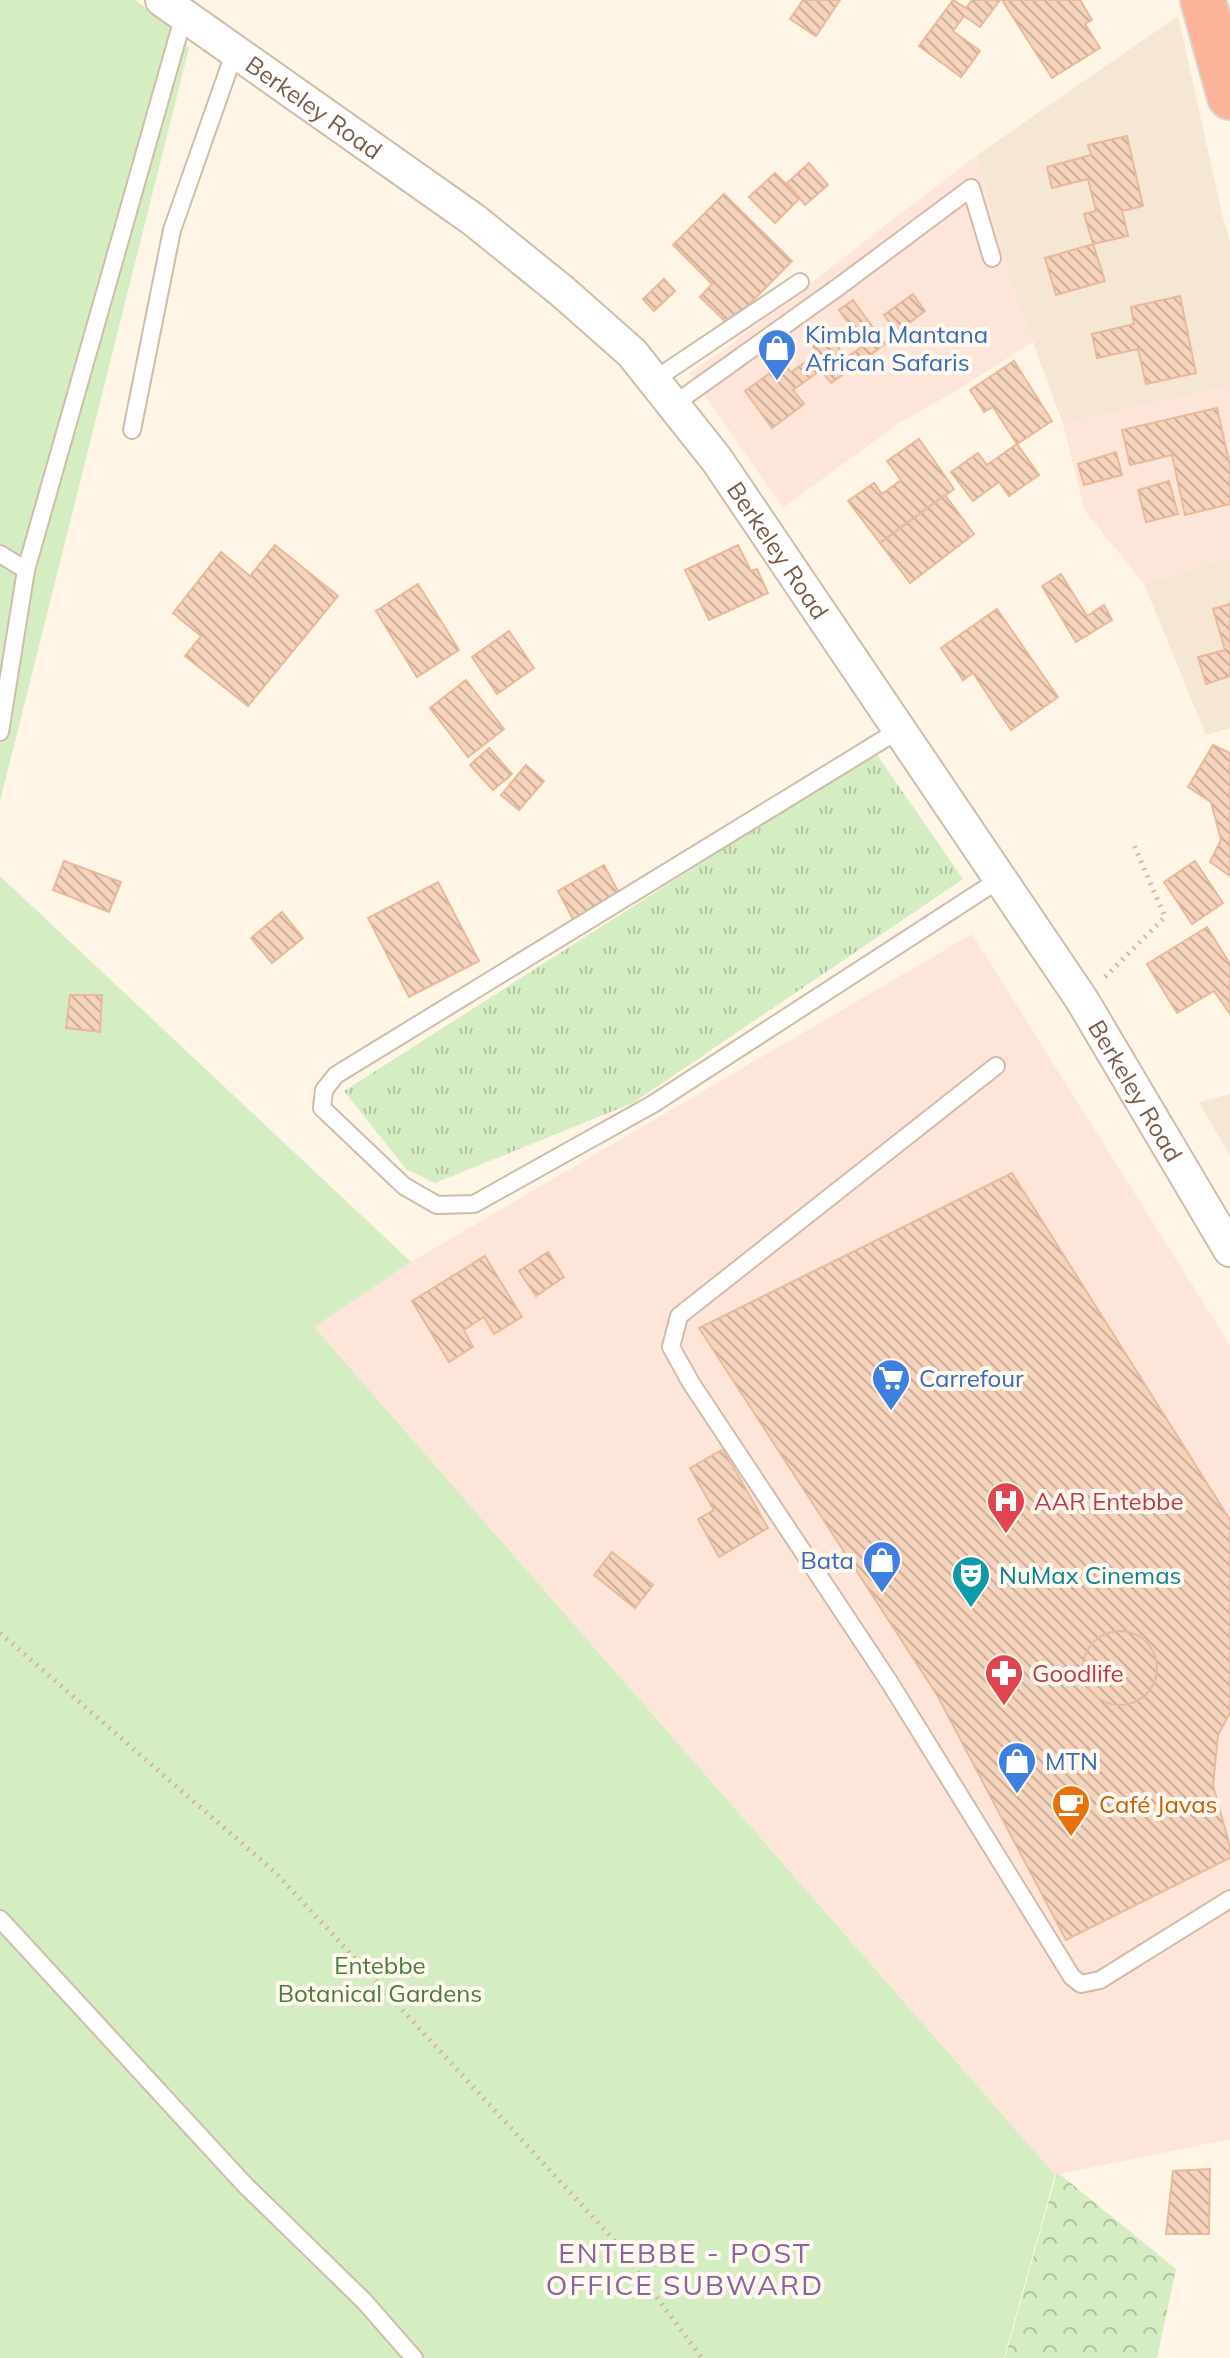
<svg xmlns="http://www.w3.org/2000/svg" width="1230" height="2358" font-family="Mulish,sans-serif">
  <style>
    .residential { fill: #f6e6d4 }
    .commercial { fill: #fee5da }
    .grass { fill: url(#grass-tufts) }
    .forest { fill: url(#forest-crowns) }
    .park { fill: #d4edc3 }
    .building { fill: url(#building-back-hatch); stroke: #e9b99b; stroke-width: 2 }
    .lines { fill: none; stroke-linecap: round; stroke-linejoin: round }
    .lane-casing { stroke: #d0bcab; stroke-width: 20 }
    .street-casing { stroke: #d0bcab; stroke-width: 36 }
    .highway-casing { stroke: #dcd4d0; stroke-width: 48 }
    .path { stroke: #dab69f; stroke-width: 5; stroke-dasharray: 2 6; stroke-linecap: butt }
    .lane { stroke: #fff; stroke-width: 16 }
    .street { stroke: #fff; stroke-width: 32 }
    .highway { stroke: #fbb39a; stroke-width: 44 }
    .labels { text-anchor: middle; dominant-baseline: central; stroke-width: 8; stroke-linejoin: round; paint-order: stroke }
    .street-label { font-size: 24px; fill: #795a49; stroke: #fff8ee }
    .shop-label { font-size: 24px; fill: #366cbe; stroke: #fff8ee; text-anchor: start }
    .health-label { font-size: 24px; fill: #be3a42; stroke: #fff8ee; text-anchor: start }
    .culture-label { font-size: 24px; fill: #0d838f; stroke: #fff8ee; text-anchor: start }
    .food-label { font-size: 24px; fill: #c56008; stroke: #fff8ee; text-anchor: start }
    .park-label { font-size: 24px; fill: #4f7a3d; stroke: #fff8ee }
    .quarter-label { font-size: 28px; letter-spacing: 2px; fill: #8a649d; stroke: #fff8ee }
  </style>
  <defs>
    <pattern id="grass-tufts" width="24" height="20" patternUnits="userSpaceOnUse" patternTransform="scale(2)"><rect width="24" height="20" fill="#d4edc3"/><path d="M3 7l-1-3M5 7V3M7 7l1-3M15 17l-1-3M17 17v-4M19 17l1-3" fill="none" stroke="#b1c3a0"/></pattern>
    <pattern id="forest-crowns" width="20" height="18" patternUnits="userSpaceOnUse" patternTransform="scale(2)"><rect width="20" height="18" fill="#d4edc3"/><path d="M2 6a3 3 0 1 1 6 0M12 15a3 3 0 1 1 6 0" fill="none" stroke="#b1c3a0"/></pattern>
    <pattern id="building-back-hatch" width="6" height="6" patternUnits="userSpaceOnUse" patternTransform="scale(2)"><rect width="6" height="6" fill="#f5d3bc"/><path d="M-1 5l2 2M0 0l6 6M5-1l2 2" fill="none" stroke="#cbae9b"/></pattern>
  </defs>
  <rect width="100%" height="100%" fill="#fef5e6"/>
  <g class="residential">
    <polygon points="1178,16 1222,214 1230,241 1230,386 1063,424 1005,266 977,155"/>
    <polygon points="1230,557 1230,728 1206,735 1144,584"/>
    <polygon points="1230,1094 1230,1156 1199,1102"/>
  </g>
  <g class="commercial">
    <polygon points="977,155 1005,266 1033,342 961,388 899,423 783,508 689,373 726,348"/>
    <polygon points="1230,386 1230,557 1144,584 1085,511 1063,424"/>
    <polygon points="972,934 1230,1345 1230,2139 1055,2175 313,1326 411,1262"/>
  </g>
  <polygon class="grass" points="875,752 963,879 633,1103 435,1183 406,1169 344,1091"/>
  <polygon class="forest" points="1057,2172 1176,2269 1157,2358 1005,2358"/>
  <g class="park">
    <polygon points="0,0 135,0 157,15 189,48 0,801"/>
    <polygon points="0,876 411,1262 314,1327 1055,2175 1004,2358 0,2358"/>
  </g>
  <g class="building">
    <polygon points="803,0 840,0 816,36 790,19"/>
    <polygon points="953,0 966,8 972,0 1000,0 980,27 964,16 953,31 980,51 961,77 919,46"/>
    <polygon points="1002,0 1080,0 1092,20 1085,24 1100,48 1052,78"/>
    <polygon points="1127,136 1143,206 1122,211 1128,236 1093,244 1084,214 1096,211 1088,179 1052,188 1047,167 1091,155 1088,145"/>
    <polygon points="809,163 828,185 805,205 787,183"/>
    <polygon points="775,173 800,198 775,223 749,197"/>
    <polygon points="724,194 792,261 729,325 700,297 712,284 673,245"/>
    <polygon points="1093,244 1105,281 1056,295 1045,258"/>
    <polygon points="664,279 675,291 654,311 643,299"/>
    <polygon points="913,294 925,311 897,332 884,315"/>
    <polygon points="1180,296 1196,373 1146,384 1138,349 1097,358 1092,334 1134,324 1131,307"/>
    <polygon points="853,300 885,344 831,383 821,370 793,390 804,404 772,428 745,391 784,363 791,372 818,353 812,345 828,333 846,358 864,345 839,310"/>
    <polygon points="1014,361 1052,421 1017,444 993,407 984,412 970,390"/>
    <polygon points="1217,408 1230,466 1230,504 1185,515 1172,455 1130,465 1122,430"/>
    <polygon points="919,439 954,489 880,543 848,501 874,483 882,494 901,480 887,461"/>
    <polygon points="1017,444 1039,475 1009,496 999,482 973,501 951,472 978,453 987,465"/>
    <polygon points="1116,452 1122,475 1084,485 1078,464"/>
    <polygon points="1169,481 1178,514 1146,522 1138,490"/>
    <polygon points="945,495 974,534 910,583 880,543"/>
    <polygon points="275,545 338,596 248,706 185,656 201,636 173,613 221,552 250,576"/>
    <polygon points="738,545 751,571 757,569 768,593 709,620 685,570"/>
    <polygon points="1061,574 1087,616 1104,605 1112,620 1076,642 1042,586"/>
    <polygon points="418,584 459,650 417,677 376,611"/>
    <polygon points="1230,604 1230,676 1206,684 1198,657 1225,650 1213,609"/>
    <polygon points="997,609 1058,697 1011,730 973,673 963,680 941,648"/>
    <polygon points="509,631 534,668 497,694 472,657"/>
    <polygon points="466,680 504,729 468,757 430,708"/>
    <polygon points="1213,745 1230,753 1230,876 1210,862 1221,840 1211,802 1188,787"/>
    <polygon points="489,748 512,774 493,790 470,765"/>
    <polygon points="526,765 544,781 519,810 501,795"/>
    <polygon points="64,861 121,882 109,912 53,890"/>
    <polygon points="1195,861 1223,903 1192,924 1164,882"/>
    <polygon points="604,865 620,895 574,921 558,891"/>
    <polygon points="438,882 479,961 409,997 368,918"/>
    <polygon points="282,912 303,938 272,963 251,938"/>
    <polygon points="1207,927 1230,964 1230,1014 1214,991 1177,1013 1147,964"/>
    <polygon points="70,995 102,995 100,1032 66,1028"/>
    <polygon points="1012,1173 1230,1520 1230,1713 1218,1735 1213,1785 1230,1847 1230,1858 1066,1940 937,1695 699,1328"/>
    <polygon points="548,1252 564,1277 536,1296 519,1271"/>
    <polygon points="485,1256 522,1317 494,1334 484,1317 464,1330 473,1347 449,1362 412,1301"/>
    <polygon points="723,1449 768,1528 719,1557 698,1519 714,1510 690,1468"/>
    <polygon points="612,1552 653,1585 635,1608 594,1575"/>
    <circle cx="1120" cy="1668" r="37"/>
    <polygon points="1210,2169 1209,2234 1166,2234 1173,2171"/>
  </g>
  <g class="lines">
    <defs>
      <g id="lane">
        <polyline points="654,380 800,282"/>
        <polyline points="673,405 841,285 971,188 992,258"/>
        <polyline points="132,430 172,230 235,51"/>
        <polyline points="0,554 26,570"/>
        <polyline points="899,730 336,1075 324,1090 322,1108 404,1186 437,1205 474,1204 653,1104 1000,879"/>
        <polyline points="0,732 26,570 184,15"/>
        <polyline points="996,1066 679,1316 671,1347 691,1383 890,1683 1072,1977 1081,1984 1100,1980 1230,1899"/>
        <polyline points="0,1919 245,2185 364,2301 414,2358"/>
      </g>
      <g id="street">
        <path id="s1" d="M 162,0 L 474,220 L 563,292 L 632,353 L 717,460 L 1082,1000 L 1230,1250"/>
      </g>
      <polyline id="highway" points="1203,0 1230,97"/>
    </defs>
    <use href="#lane" class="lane-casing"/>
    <use href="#street" class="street-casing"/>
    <use href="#highway" class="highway-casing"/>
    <g class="path">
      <polyline points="1105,977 1165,917 1134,845"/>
      <polyline points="0,1633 276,1873 614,2240 702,2358"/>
    </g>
    <use href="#lane" class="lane"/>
    <use href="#street" class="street"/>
    <use href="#highway" class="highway"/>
  </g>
  <defs>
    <symbol id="shop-pin" viewBox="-11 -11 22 30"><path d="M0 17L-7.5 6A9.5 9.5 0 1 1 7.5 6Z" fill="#3f7fe0" stroke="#fff8ee"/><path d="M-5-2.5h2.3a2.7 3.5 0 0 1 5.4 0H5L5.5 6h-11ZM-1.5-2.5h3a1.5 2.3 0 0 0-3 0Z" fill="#fff"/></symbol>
    <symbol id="supermarket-pin" viewBox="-11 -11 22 30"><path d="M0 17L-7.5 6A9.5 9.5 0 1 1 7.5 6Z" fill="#3f7fe0" stroke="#fff8ee"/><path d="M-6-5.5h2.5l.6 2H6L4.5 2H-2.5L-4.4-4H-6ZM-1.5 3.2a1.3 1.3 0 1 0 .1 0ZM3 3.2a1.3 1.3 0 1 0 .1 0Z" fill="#fff"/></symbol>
    <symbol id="hospital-pin" viewBox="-11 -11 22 30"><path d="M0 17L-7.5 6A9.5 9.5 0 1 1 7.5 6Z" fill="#e0444e" stroke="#fff8ee"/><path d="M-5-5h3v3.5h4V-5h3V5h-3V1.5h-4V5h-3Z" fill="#fff"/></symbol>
    <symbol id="theatre-pin" viewBox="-11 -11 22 30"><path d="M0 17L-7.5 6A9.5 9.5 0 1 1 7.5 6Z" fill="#0f9aa8" stroke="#fff8ee"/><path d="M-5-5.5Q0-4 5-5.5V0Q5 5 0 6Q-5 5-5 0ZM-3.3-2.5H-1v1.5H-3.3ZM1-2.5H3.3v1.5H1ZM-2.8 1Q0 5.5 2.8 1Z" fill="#fff"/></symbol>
    <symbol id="pharmacy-pin" viewBox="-11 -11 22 30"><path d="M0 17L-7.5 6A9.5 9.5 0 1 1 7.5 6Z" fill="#e0444e" stroke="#fff8ee"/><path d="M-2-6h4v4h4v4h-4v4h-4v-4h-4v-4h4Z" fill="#fff"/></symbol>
    <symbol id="cafe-pin" viewBox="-11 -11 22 30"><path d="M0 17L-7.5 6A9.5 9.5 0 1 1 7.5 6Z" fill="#e8710a" stroke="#fff8ee"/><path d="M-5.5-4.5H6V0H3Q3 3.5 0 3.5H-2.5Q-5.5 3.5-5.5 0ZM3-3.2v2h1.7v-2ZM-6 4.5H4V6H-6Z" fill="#fff"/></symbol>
  </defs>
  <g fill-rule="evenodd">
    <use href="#shop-pin" x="755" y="326" width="44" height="60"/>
    <use href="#supermarket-pin" x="869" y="1356" width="44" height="60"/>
    <use href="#hospital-pin" x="984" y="1479" width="44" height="60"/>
    <use href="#shop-pin" x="860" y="1538" width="44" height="60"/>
    <use href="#theatre-pin" x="949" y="1553" width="44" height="60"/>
    <use href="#pharmacy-pin" x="982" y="1651" width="44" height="60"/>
    <use href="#shop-pin" x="995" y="1739" width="44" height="60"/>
    <use href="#cafe-pin" x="1049" y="1782" width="44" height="60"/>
  </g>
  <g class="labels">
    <g class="street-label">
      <text stroke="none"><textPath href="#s1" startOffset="186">Berkeley Road</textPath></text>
      <text stroke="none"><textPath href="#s1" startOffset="834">Berkeley Road</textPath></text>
      <text stroke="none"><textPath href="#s1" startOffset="1482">Berkeley Road</textPath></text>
    </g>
    <g class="shop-label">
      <text x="805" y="334">Kimbla Mantana<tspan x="805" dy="28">African Safaris</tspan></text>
      <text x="919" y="1378">Carrefour</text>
      <text x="854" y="1560" text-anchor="end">Bata</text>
      <text x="1045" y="1761">MTN</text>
    </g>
    <g class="health-label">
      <text x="1034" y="1501">AAR Entebbe</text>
      <text x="1032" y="1673">Goodlife</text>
    </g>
    <g class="culture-label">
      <text x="999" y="1575">NuMax Cinemas</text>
    </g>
    <g class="food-label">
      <text x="1099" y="1804">Café Javas</text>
    </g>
    <g class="park-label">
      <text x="380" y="1965">Entebbe<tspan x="380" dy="28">Botanical Gardens</tspan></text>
    </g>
    <g class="quarter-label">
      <text x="685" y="2252">ENTEBBE - POST<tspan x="685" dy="32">OFFICE SUBWARD</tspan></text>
    </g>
  </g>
</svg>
